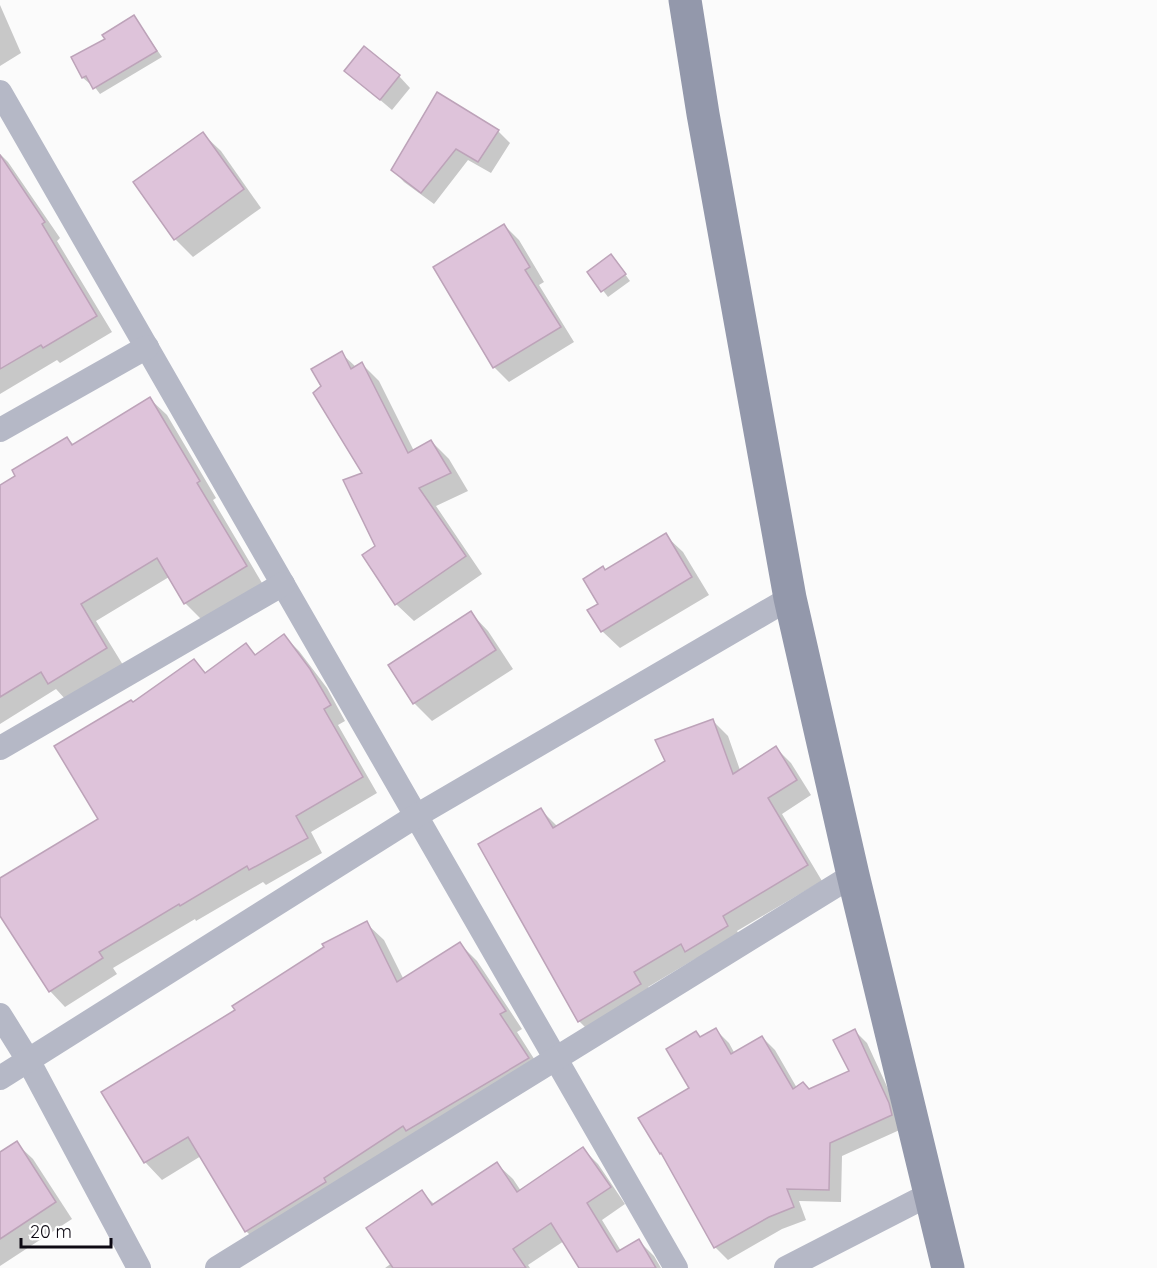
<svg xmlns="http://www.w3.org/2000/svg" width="1157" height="1268" font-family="Quicksand,sans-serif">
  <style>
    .shadow { fill: #0003 }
    .building { fill: #dec3da; stroke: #bda3b9; stroke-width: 1.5 }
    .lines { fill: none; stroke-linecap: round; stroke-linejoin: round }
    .street { stroke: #b5b8c6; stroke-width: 24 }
    .secondary { stroke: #9398ab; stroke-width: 33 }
  </style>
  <rect width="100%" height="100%" fill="#fbfbfb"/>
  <g class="shadow">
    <polygon points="0,5 21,53 0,66"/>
    <polygon points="134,17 162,57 100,94 91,82 89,83 83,78 73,58 107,40"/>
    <polygon points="346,71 399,76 410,88 392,110"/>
    <polygon points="498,131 510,143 491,173 468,160 434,204 404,182 393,170"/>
    <polygon points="203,134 221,151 261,208 193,257 175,239"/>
    <polygon points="0,154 8,162 60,238 57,241 112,332 60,363 57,360 0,394"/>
    <polygon points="504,225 519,240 544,282 539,285 574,342 509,382 494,367 435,268"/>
    <polygon points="616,262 630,281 608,297 589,272"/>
    <polygon points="341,353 356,367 362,364 379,381 414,451 431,441 449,459 468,491 436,506 482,574 414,621 396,604 377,546 364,474 323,387"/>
    <polygon points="150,399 167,415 216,498 213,500 262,583 202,620 185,603 169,577 96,621 123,665 66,700 56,689 0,724 0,487 67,438 74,445"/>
    <polygon points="665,535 683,552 709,595 620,648 602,631 600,604 606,571"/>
    <polygon points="471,613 488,631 513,669 432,721 414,703 390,666"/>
    <polygon points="284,636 299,651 327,688 345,721 338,725 377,793 311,832 322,853 266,885 263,882 196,921 195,919 113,968 117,974 65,1007 50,991 0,912 0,879 100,820 134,704 194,661 207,674 246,645 257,656"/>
    <polygon points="712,720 728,736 740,770 776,748 791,763 811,795 782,814 822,881 737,931 743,941 695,959 648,987 655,1000 594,1036 579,1021 541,810 558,827 667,762"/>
    <polygon points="366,923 384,940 404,980 460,944 477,961 522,1029 517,1032 545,1076 264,1249 246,1231 201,1156 162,1180 145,1162 103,1092 237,1011"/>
    <polygon points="716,1030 729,1043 735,1054 762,1037 775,1050 797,1088 810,1090 851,1071 854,1030 867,1043 901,1117 904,1128 842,1156 841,1202 799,1201 806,1220 782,1229 728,1260 715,1247 665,1158 640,1119 691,1089 696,1033 701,1038"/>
    <polygon points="16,1143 33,1159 72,1219 0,1266 0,1154"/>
    <polygon points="583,1149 598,1164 625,1204 602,1220 621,1251 639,1241 654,1256 661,1268 581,1268 564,1241 528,1265 530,1268 385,1268 392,1263 422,1192 435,1205 497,1164 513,1179 521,1191"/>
  </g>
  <g class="building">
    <polygon points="134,15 157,51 93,89 86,76 82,78 71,57 105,39 102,35"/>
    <polygon points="364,46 400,75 380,100 344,71"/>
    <polygon points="437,92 499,130 478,162 456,149 421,193 391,170"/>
    <polygon points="203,132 244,189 174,240 133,182"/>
    <polygon points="0,155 45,222 42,224 97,316 43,348 41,345 0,369"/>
    <polygon points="504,224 530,267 525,270 561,327 493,368 433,267"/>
    <polygon points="611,254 626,274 601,292 587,272"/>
    <polygon points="342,351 351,369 362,362 408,453 431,440 451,473 419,488 466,556 395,605 362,555 375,546 343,480 362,473 313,393 321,386 311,369"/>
    <polygon points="150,397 200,481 197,483 247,566 184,604 157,558 81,604 107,648 48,684 41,672 0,697 0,485 15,476 12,470 67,437 72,445"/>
    <polygon points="666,533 692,577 601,632 587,610 598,604 583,579 603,566 605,570"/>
    <polygon points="471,611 496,650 413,704 388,665"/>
    <polygon points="284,634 310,669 331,705 324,709 363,777 296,816 308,838 249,870 247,866 180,906 179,904 99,952 103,958 49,992 0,916 0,878 98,819 54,746 131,700 133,702 194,659 205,673 246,643 255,655"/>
    <polygon points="713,719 733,774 776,746 797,780 768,798 808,865 723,916 728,926 685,952 681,944 634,972 641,984 578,1022 478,844 541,808 553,828 665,761 655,740"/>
    <polygon points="367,921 397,982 460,942 506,1011 500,1014 529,1058 406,1131 403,1126 324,1178 326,1182 245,1232 188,1137 144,1163 101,1092 235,1010 232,1006 324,947 322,944"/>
    <polygon points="716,1028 731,1054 762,1036 793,1089 803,1082 809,1089 849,1071 833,1040 855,1029 889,1103 892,1115 830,1143 829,1190 787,1189 794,1207 769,1217 714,1248 661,1153 660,1154 638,1118 689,1088 666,1049 696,1031 700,1037"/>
    <polygon points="17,1141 56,1202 0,1239 0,1152"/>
    <polygon points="583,1147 611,1187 587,1203 617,1252 639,1239 656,1268 579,1268 551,1223 513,1249 526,1268 393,1268 366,1228 422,1190 432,1205 497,1162 517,1192"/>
  </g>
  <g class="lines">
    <g class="street">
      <polyline points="0,92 676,1268"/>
      <polyline points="0,430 147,347"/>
      <polyline points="0,748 283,584"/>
      <polyline points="0,1015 28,1060 139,1268"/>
      <polyline points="0,1078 416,816 790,598"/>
      <polyline points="217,1268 853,875"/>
      <polyline points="786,1268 930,1194"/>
    </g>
    <polyline class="secondary" points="685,0 703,114 790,598 853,875 948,1268"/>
  </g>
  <path d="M21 1238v9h90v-9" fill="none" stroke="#0d0913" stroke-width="3"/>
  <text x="30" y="1238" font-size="18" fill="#0d0913" stroke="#ffffff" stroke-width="4.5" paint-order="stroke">20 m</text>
</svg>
